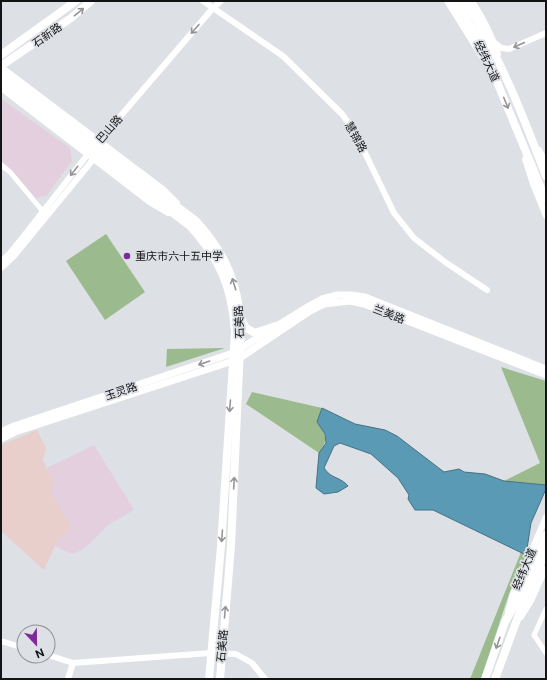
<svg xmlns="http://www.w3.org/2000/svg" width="547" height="680" font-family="'Public Sans','Noto Sans SC',sans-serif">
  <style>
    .commercial { fill: #e3cfdd }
    .industrial { fill: #e9cfcb }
    .green { fill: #9bbb8f }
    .water { fill: #5a9ab4; stroke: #457284 }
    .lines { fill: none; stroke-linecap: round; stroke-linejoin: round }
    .minor { stroke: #fff; stroke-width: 5 }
    .tertiary { stroke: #fff; stroke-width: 6 }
    .secondary { stroke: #fff; stroke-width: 7 }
    .primary { stroke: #fff; stroke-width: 8 }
    .oneway { stroke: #959596 }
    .poi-dot { fill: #7e2a9a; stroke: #dde0e5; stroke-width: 1.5 }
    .labels { text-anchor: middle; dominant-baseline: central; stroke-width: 3.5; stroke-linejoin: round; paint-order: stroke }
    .street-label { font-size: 11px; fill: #131415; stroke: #dde0e5 }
    .poi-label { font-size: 11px; fill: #131415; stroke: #dde0e5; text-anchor: start }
  </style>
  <rect width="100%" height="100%" fill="#dde0e5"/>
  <g class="commercial">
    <polygon points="1,99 70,148 72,161 46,196 36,198 12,170 1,160"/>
    <polygon points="94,445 134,510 108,525 86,547 74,554 63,550 55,546 58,539 71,528 51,493 53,481 47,468"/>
  </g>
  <polygon class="industrial" points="37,430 46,448 43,460 53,481 51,493 71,528 58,539 44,570 1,531 1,445"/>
  <g class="green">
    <polygon points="106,234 145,292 105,320 66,261"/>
    <polygon points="225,348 166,367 167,349"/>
    <polygon points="501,367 546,381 546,485 504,481 540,463"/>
    <path d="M 252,392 L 322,408 L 317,422 C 326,435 329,439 319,453 L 246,404 Z"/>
    <polygon points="521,552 526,555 509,594 481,679 470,679"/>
  </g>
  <path class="water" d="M 322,408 L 355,424 L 385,430 L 397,436 L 444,472 L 459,469 L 464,472 L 485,474 L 504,481 L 546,485 L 546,489 L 531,523 L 526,555 L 433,510 L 415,510 L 408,499 L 409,495 L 398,478 L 371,454 L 340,443 L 334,446 L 324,468 C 331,479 341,477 348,486 L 338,492 L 324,494 L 316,488 L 319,453 L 326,443 L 325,434 L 317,422 Z"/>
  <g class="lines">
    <g class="minor">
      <polyline points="1,165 10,172 45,214"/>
      <polyline points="546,609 534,635 546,653"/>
    </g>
    <g class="tertiary">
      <polyline points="203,1 283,56 342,114 355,132 394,213 414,238 445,262 487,290"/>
      <polyline points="447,1 485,62"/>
      <path d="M 472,1 C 483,18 492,35 498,54"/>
      <polyline points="495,43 501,48 509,49 546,33"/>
      <polyline points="1,67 164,190 177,203"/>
      <polyline points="1,88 151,203 168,213"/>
      <polyline points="539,150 546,163"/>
      <polyline points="525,159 533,184 546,216"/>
      <polyline points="1,262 10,253 26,233 88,154 213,8 221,1"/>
      <polyline points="1,268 14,256 96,156"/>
      <polyline points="508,612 513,594 546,517"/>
      <polyline points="521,617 531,601 546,568"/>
      <polyline points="1,641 24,648"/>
      <polyline points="48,655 73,663 211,653 236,654 252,663 265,679"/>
      <polyline points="68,679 73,663"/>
    </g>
    <g class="secondary">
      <polyline points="1,432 14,426 233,353 309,306 322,299 337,295 351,295 365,297 546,369"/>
      <polyline points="1,439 15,432 233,361 240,358 310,311 324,304 350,301 364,304 546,375"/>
    </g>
    <g class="primary">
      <polyline points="455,1 478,39 495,77 546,200"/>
      <path d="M 464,1 C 500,55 523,116 546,176"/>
      <polyline points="1,55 76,1"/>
      <polyline points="1,66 71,18 91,1"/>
      <path d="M 1,74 L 196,221 C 225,253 238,282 241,326 L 231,546 L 220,679"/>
      <path d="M 1,81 L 190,226 C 220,259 232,287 235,332 L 221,546 L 209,679"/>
      <polyline points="242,320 246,328 255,333 279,325"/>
      <polyline points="485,679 505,622 520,595 546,535"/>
      <polyline points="495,679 525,598 546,551"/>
    </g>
  </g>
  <defs><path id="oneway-shaft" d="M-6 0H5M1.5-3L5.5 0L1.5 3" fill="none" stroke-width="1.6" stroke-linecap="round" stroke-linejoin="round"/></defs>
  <g class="oneway">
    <use href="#oneway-shaft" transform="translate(79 12) rotate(-39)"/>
    <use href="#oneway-shaft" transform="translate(195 29) rotate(131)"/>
    <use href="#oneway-shaft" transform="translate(519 45) rotate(156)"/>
    <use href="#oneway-shaft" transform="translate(506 103) rotate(68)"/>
    <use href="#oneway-shaft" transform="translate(74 171) rotate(128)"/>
    <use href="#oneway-shaft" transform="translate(234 284) rotate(-107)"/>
    <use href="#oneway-shaft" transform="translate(204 363) rotate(161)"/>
    <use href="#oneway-shaft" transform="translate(230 406) rotate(94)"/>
    <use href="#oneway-shaft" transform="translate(234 483) rotate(-87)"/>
    <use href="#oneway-shaft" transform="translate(222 536) rotate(94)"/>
    <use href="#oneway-shaft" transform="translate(225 612) rotate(-85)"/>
    <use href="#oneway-shaft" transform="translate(498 643) rotate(109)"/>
  </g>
  <circle class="poi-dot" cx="127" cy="256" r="4"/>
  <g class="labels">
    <g class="street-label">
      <text transform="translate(47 35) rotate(-35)">石新路</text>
      <text transform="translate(487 61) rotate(65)">经纬大道</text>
      <text transform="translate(109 129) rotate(-49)">巴山路</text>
      <text transform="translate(356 137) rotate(61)">慧锦路</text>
      <text transform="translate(389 314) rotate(21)">兰美路</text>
      <text transform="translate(239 322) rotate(-93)">石美路</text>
      <text transform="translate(121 391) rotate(-18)">玉灵路</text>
      <text transform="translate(524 569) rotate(-67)">经纬大道</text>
      <text transform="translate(222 646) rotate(-85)">石美路</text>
    </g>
    <g class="poi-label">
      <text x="135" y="256">重庆市六十五中学</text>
    </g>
  </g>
  <rect width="547" height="680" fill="none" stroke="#131415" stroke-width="4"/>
  <g transform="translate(36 644) rotate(158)"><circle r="19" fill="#dde0e5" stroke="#8c8e92"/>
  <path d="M0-3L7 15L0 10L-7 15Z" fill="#7e2a9a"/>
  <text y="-6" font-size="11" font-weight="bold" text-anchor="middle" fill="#131415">N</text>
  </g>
</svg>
